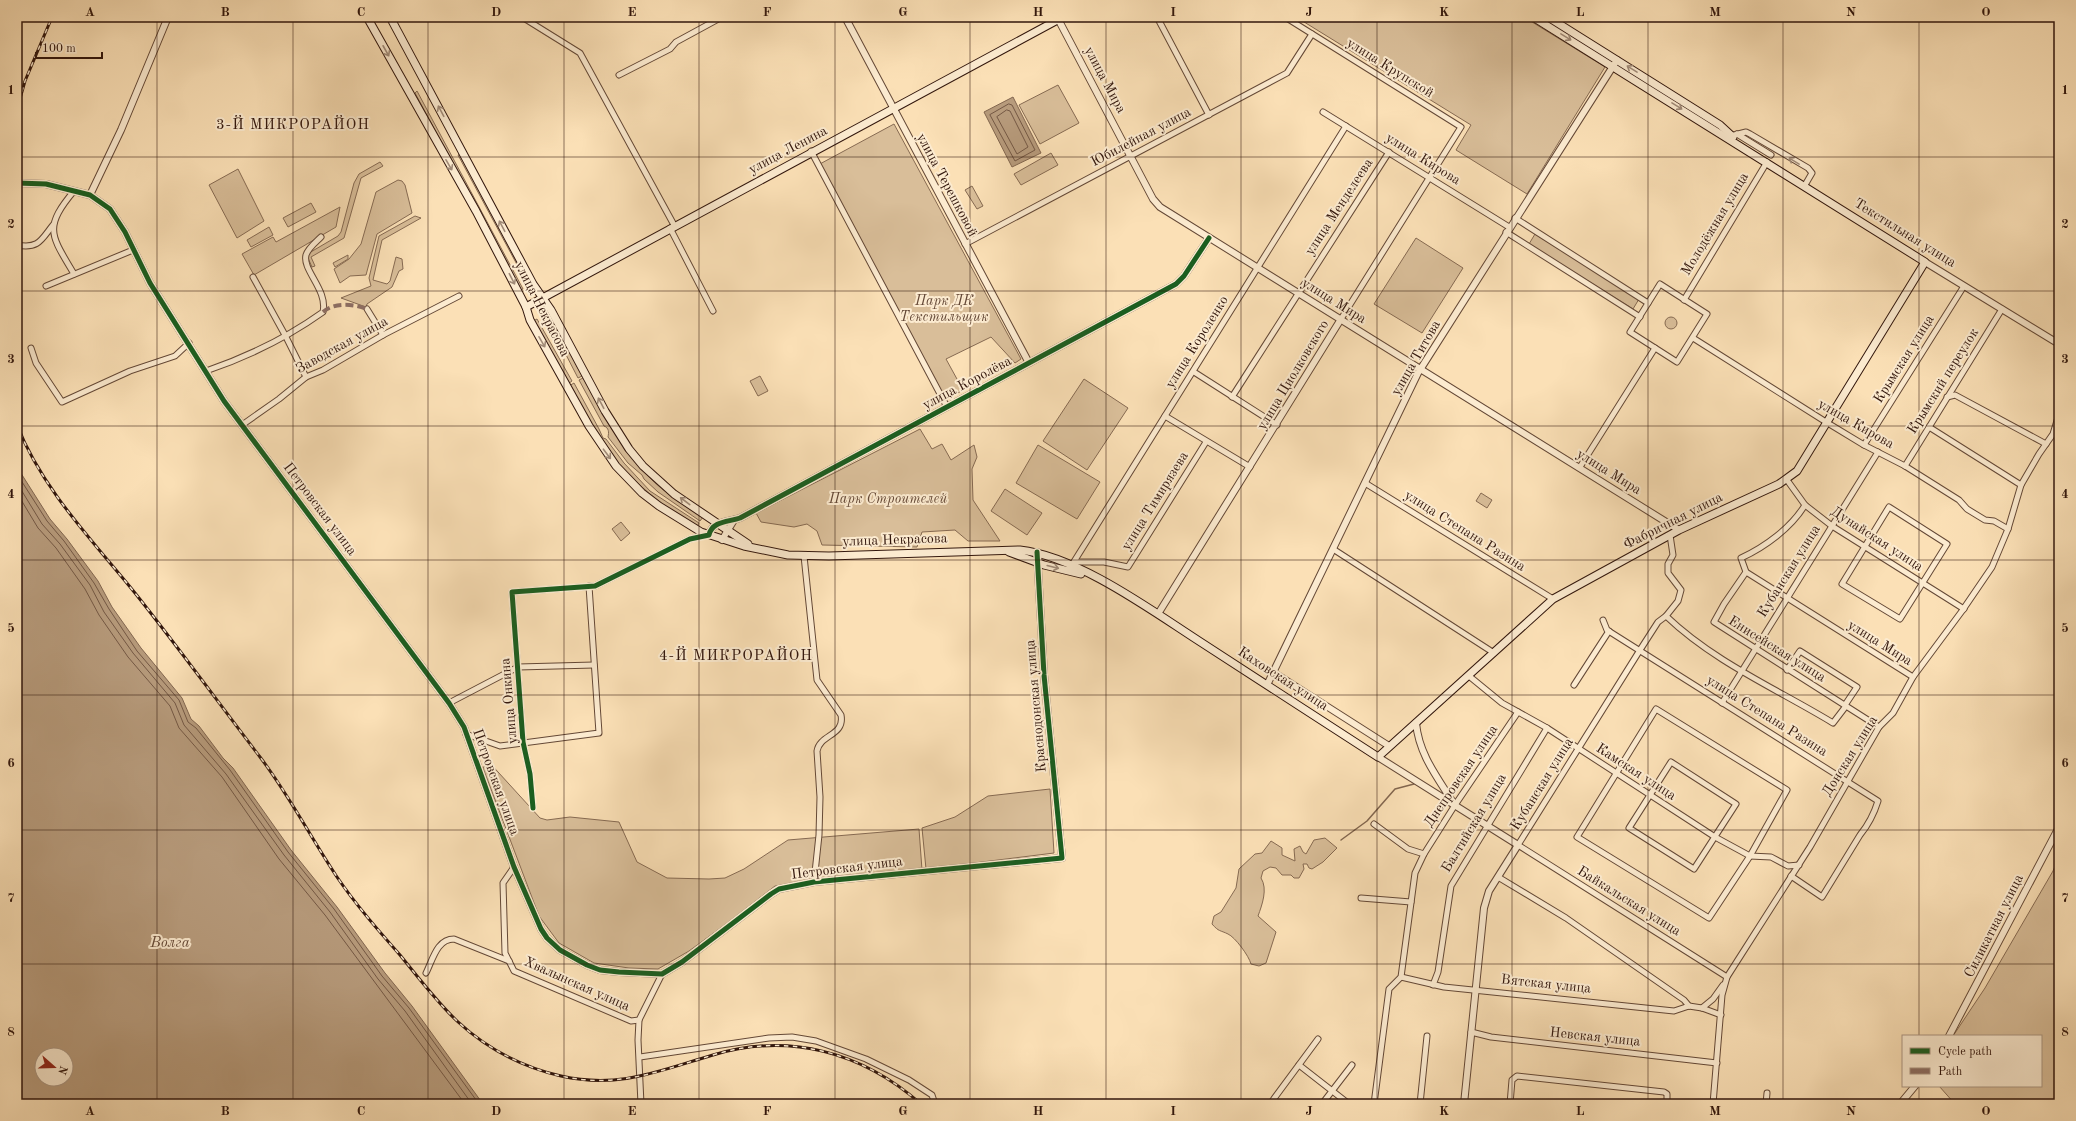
<svg xmlns="http://www.w3.org/2000/svg" width="2076" height="1121" font-family="'Old Standard TT',serif">
  <style>
    .green { fill: #d9be99; stroke: #866a52 }
    .water { fill: #b79b7c; stroke: #82664f; fill-rule: evenodd }
    .lines { fill: none; stroke-linecap: round; stroke-linejoin: round }
    .shore { stroke: #745844; stroke-width: 1 }
    .stream { stroke: #82664f; stroke-width: 1.5 }
    .minor-casing { stroke: #644836; stroke-width: 7 }
    .tertiary-casing { stroke: #644836; stroke-width: 8 }
    .secondary-casing { stroke: #32160c; stroke-width: 9 }
    .minor { stroke: #fcebd0; stroke-width: 5 }
    .tertiary { stroke: #fcebd0; stroke-width: 6 }
    .secondary { stroke: #fcebd0; stroke-width: 7 }
    .rail-casing { stroke: #32160c; stroke-width: 3 }
    .rail { stroke: #fcebd0; stroke-width: 1.5; stroke-dasharray: 4.5; stroke-linecap: butt }
    .quiet { stroke: #8d6e63; stroke-width: 4; stroke-dasharray: 8 4; stroke-linecap: butt }
    .cycleway-casing { stroke: #fcebd0; stroke-width: 8 }
    .cycleway { stroke: #1b5e20; stroke-width: 5 }
    .oneway { stroke: #a18b78 }
    .grid { fill: none; stroke: #32160c; stroke-width: 1; stroke-opacity: 0.55 }
    .labels { text-anchor: middle; dominant-baseline: central; stroke-width: 4; stroke-linejoin: round; paint-order: stroke }
    .street-label { font-size: 14px; fill: #32160c; stroke: #fcebd0 }
    .park-label { font-size: 14px; font-style: italic; fill: #644836; stroke: #fcebd0 }
    .neighbourhood-label { font-size: 15px; letter-spacing: 1px; fill: #32160c; stroke: #fcebd0 }
    .water-label { font-size: 15px; font-style: italic; fill: #674b39; stroke: #fcebd0 }
    .neatline { fill: none; stroke: #32160c; stroke-width: 1.5 }
    .grid-label { font-size: 13px; text-anchor: middle; font-weight: bold; fill: #32160c }
  </style>
  <rect width="100%" height="100%" fill="#fbe0b6"/>
  <filter id="stains"><feTurbulence type="fractalNoise" baseFrequency=".005" numOctaves="4"/><feColorMatrix values="0 0 0 0 .2 0 0 0 0 .09 0 0 0 0 .02 0 0 0 .5 -.17"/></filter>
  <radialGradient id="worn" r=".72"><stop offset=".6" stop-color="#630" stop-opacity="0"/><stop offset="1" stop-color="#630" stop-opacity=".3"/></radialGradient>
  <g class="green">
    <polygon points="1296,17 1524,17 1605,67 1527,194 1456,150 1471,125"/>
    <polygon points="1058,85 1079,123 1040,144 1019,105"/>
    <polygon points="417,91 523,289 521,290 415,93"/>
    <polygon points="894,124 1021,359 1015,363 991,337 946,359 963,390 944,401 818,165"/>
    <polygon points="1051,153 1058,165 1021,185 1014,174"/>
    <polygon points="460,154 531,284 528,285 458,155"/>
    <polygon points="380,162 383,166 361,178 344,238 311,257 315,266 312,267 308,258 309,253 338,236 341,232 354,183 359,174"/>
    <polygon points="238,169 264,221 237,238 209,185"/>
    <polygon points="398,180 402,181 405,185 412,213 377,234 366,275 350,276 340,283 334,269 349,259 361,244 376,192"/>
    <polygon points="972,186 983,206 977,209 965,190"/>
    <polygon points="311,203 316,212 288,227 283,218"/>
    <polygon points="340,207 336,227 254,275 242,254 273,237 276,242"/>
    <polygon points="415,216 421,218 382,240 373,280 387,284 390,281 396,257 402,259 403,269 399,271 392,287 367,304 366,307 341,298 371,286 369,278 379,236"/>
    <polygon points="269,227 273,235 251,247 247,240"/>
    <polygon points="1535,234 1639,299 1633,309 1529,244"/>
    <polygon points="1416,238 1463,268 1422,333 1374,304"/>
    <polygon points="348,255 348,259 335,267 333,263"/>
    <polygon points="549,313 584,375 578,378 545,314"/>
    <circle cx="1671" cy="323" r="6"/>
    <polygon points="537,319 572,381 568,384 533,321"/>
    <polygon points="760,376 768,391 758,396 750,381"/>
    <path d="M 585,377 C 605,409 624,449 649,477 C 664,493 685,504 703,517 L 700,521 L 658,492 L 644,479 L 642,475 L 628,463 L 608,437 C 609,432 609,428 604,426 L 579,380 Z"/>
    <polygon points="1084,379 1128,408 1087,470 1043,441"/>
    <path d="M 574,383 L 599,429 L 603,438 L 606,439 L 624,463 L 650,491 L 699,523 L 697,527 C 658,504 624,475 598,437 C 587,421 578,403 569,386 Z"/>
    <polygon points="920,429 932,449 942,444 951,460 974,445 977,457 972,469 973,500 1000,541 968,541 955,530 922,532 917,547 822,545 817,531 807,524 794,527 761,522 756,513"/>
    <polygon points="1038,445 1100,482 1077,519 1016,483"/>
    <polygon points="1005,489 1042,513 1027,535 991,511"/>
    <polygon points="1481,493 1492,500 1487,508 1476,501"/>
    <polygon points="621,522 630,533 621,541 612,529"/>
    <polygon points="488,761 540,818 547,820 570,817 619,822 637,862 667,878 709,879 725,878 744,869 788,840 919,829 922,870 775,886 729,922 689,951 658,969 629,968 594,963 559,943 539,916 483,768"/>
    <polygon points="1050,789 1054,853 926,869 922,828 955,817 988,796"/>
    <path d="M 1325,838 L 1337,848 L 1323,862 L 1312,869 L 1309,868 L 1307,864 L 1303,864 L 1304,869 L 1299,878 L 1294,878 L 1291,875 L 1282,875 L 1276,868 L 1270,867 L 1263,871 L 1261,878 C 1268,889 1262,905 1258,916 L 1276,932 L 1266,963 L 1259,966 L 1251,964 C 1249,956 1235,937 1228,934 C 1220,930 1219,932 1212,924 L 1214,916 L 1221,912 L 1236,888 L 1239,869 L 1255,854 L 1262,853 L 1271,841 L 1282,848 L 1282,855 L 1295,861 L 1294,849 L 1300,846 L 1303,852 L 1306,854 L 1314,840 Z"/>
    <polygon points="2059,856 2059,1104 1955,1104 1939,1086 2041,1086 2041,1036 1953,1036 1985,988 2053,871"/>
  </g>
  <g class="water">
    <polygon points="1013,97 1041,153 1012,167 984,112"/>
    <path d="M 17,467 L 50,519 L 67,539 L 98,581 L 112,607 L 141,648 L 182,698 L 191,719 L 199,726 L 223,758 L 233,768 L 291,850 L 337,907 L 385,973 L 412,1006 L 483,1104 L 17,1104 ZM 42,1055 L 66,1055 L 66,1079 L 42,1079 Z"/>
  </g>
  <g class="lines">
    <g class="shore">
      <polygon points="1009,104 1012,105 1035,150 1015,161 990,115"/>
      <polygon points="1007,110 1010,111 1028,147 1017,154 997,117"/>
      <polyline points="17,474 47,521 64,541 94,583 109,609 137,651 179,700 188,722 196,728 230,770 288,852 334,909 382,976 409,1008 479,1104"/>
      <polyline points="17,483 42,524 60,544 90,585 104,612 133,653 175,703 184,725 226,774 284,855 330,912 378,979 405,1011 472,1104"/>
      <polyline points="17,493 38,528 56,548 85,589 99,615 128,657 170,706 179,728 222,777 279,859 325,915 465,1104"/>
    </g>
    <polyline class="stream" points="1341,840 1367,821 1395,789 1414,784"/>
    <defs>
      <g id="minor">
        <polyline points="522,17 580,53 674,225"/>
        <polyline points="1157,17 1209,115"/>
        <polyline points="1285,17 1461,127 1341,319"/>
        <polyline points="619,75 670,49 676,42 722,17"/>
        <polyline points="1323,112 1509,227"/>
        <polyline points="1737,134 1771,155"/>
        <polyline points="1730,136 1746,132 1750,134 1808,168 1812,173 1805,185"/>
        <polyline points="811,151 947,407"/>
        <polyline points="1515,218 1648,303"/>
        <polyline points="670,228 713,311"/>
        <polyline points="1506,232 1640,317"/>
        <polyline points="965,244 1287,73 1312,34"/>
        <path d="M 17,245 C 39,249 41,240 53,225"/>
        <path d="M 74,274 C 51,235 43,228 74,191"/>
        <polyline points="253,277 285,335 306,377"/>
        <polygon points="1660,284 1707,314 1677,362 1630,332"/>
        <polyline points="46,286 133,250"/>
        <polyline points="1684,300 1767,162"/>
        <polyline points="367,309 383,335"/>
        <polyline points="1693,338 1826,422 1864,445 1905,466 1959,500 1967,509 1985,520 1994,521 2008,529"/>
        <polyline points="31,348 36,363 62,402 130,371 175,356 189,343"/>
        <path d="M 206,371 C 247,357 288,337 323,312 C 328,290 302,270 306,255 C 308,248 316,242 321,237"/>
        <polyline points="1194,372 1277,425"/>
        <polyline points="1232,397 1389,152"/>
        <polyline points="1947,397 1955,395 2046,444"/>
        <polyline points="1165,416 1250,467"/>
        <polyline points="242,425 279,399 306,377 323,370 383,335 459,296"/>
        <polyline points="1929,427 2021,485"/>
        <polyline points="1864,445 1964,286"/>
        <polyline points="1905,466 2002,309"/>
        <polyline points="1580,467 1655,348"/>
        <polyline points="1787,480 1805,505 1832,526 1964,609"/>
        <polyline points="1365,483 1553,599"/>
        <path d="M 1805,505 C 1791,528 1765,547 1741,558 L 1746,572 L 1913,677"/>
        <polygon points="1889,507 1947,544 1900,619 1842,584"/>
        <path d="M 1670,535 L 1673,555 L 1668,564 L 1668,573 L 1681,590 L 1678,601 L 1666,616 C 1714,662 1777,689 1833,723 L 1846,706"/>
        <polyline points="1333,549 1494,653"/>
        <path d="M 804,556 L 817,680 L 841,715 C 845,736 820,734 817,751 L 820,797 L 819,835 L 814,882"/>
        <polyline points="1074,562 1104,562 1128,567 1206,442"/>
        <polyline points="1070,568 1346,126"/>
        <polyline points="1746,572 1724,604 1714,622 1879,727"/>
        <polyline points="1666,616 1658,622 1640,650 1518,845 1727,977"/>
        <path d="M 1603,620 L 1607,630 L 1878,801 C 1874,814 1869,824 1860,835 L 1822,897 L 1791,876"/>
        <polyline points="1787,670 1800,651 1857,687 1845,705"/>
        <polyline points="1469,676 1502,703 1547,728 1715,837 1750,856 1771,857 1788,866 1799,865"/>
        <polyline points="1574,685 1609,631"/>
        <polyline points="449,703 518,667 594,665"/>
        <polyline points="1722,703 1878,452"/>
        <polygon points="1656,709 1787,790 1750,856 1709,918 1577,837"/>
        <polyline points="466,734 500,746 599,733 589,586"/>
        <polygon points="1671,762 1736,804 1694,869 1629,828"/>
        <polyline points="533,808 530,774 523,742 512,592 595,586 690,539 706,535"/>
        <polyline points="1374,824 1408,849 1424,854"/>
        <polyline points="514,867 503,883 505,953 514,971 631,1021 639,1020 662,974"/>
        <polyline points="1498,877 1566,918 1684,1000 1689,1006"/>
        <polyline points="1361,898 1411,902"/>
        <path d="M 426,973 C 433,959 437,939 454,939 L 509,961"/>
        <polyline points="1401,977 1444,987 1674,1011 1689,1006 1702,1008 1721,1015"/>
        <polyline points="1433,985 1438,972 1451,886 1547,728"/>
        <polyline points="1702,1008 1713,999 1723,985"/>
        <polyline points="639,1020 638,1040 641,1104"/>
        <polyline points="1471,1032 1491,1037 1717,1063"/>
        <polyline points="640,1057 769,1038 792,1037 816,1041 866,1059 909,1080 932,1095 935,1104"/>
        <polyline points="1299,1065 1349,1104"/>
        <polyline points="1270,1104 1318,1039"/>
        <polyline points="1322,1104 1352,1065"/>
        <polyline points="1374,1104 1389,989 1401,977 1415,873 1424,854 1455,805 1518,712"/>
        <polyline points="1420,1104 1427,1036"/>
        <polyline points="1510,1104 1512,1080 1517,1076 1664,1092 1667,1094 1667,1104"/>
        <polyline points="1713,1104 1722,995 1727,977 1810,847 1879,727 1893,713 1913,677 1962,611 1992,567 2008,529 2021,485 2039,454 2053,434 2059,414"/>
        <polyline points="1766,1104 1767,1093"/>
      </g>
      <g id="tertiary">
        <polyline points="845,17 1029,363"/>
        <polyline points="1057,17 1153,199 1160,207 1679,530"/>
        <polyline points="17,183 46,184 90,195 110,209 125,232 150,283 224,401 449,703 464,727 514,867 541,929 547,938 560,950 587,965 600,970 619,972 662,974 682,962 771,894 779,889 814,882 1062,858 1044,675 1037,552"/>
        <polyline points="90,195 121,130 168,17"/>
        <polyline points="1925,262 2059,344"/>
        <path d="M 709,535 C 712,521 728,522 740,518 L 1176,284 L 1184,276 L 1209,238"/>
        <polyline points="722,540 734,520"/>
        <polyline points="1158,614 1341,319"/>
        <polyline points="1273,672 1389,746"/>
        <polyline points="1267,685 1418,373 1617,60"/>
        <path d="M 1416,723 C 1419,755 1438,778 1454,804"/>
        <polyline points="1378,757 1518,845 1489,891 1484,908 1464,1104"/>
        <polyline points="1949,1036 2059,827"/>
        <polyline points="1900,1104 1915,1086"/>
      </g>
      <g id="secondary">
        <path d="M 367,17 L 476,211 L 526,307 L 530,320 L 589,426 L 616,466 L 642,493 L 659,506 L 701,532 L 744,546 L 788,555 L 829,556 L 1020,550 C 1077,556 1151,610 1199,641 C 1259,680 1318,718 1378,757 L 1553,599 L 1679,530 L 1779,484 L 1797,471 L 1925,262 L 1533,17"/>
        <polyline points="390,17 533,284 551,310 605,411 629,449 643,466 674,494 748,544"/>
        <polyline points="1548,17 1720,125 1733,137"/>
        <polyline points="526,307 1063,17"/>
        <polyline points="1009,552 1044,565 1081,574"/>
      </g>
    </defs>
    <use href="#minor" class="minor-casing"/>
    <use href="#tertiary" class="tertiary-casing"/>
    <use href="#secondary" class="secondary-casing"/>
    <use href="#minor" class="minor"/>
    <use href="#tertiary" class="tertiary"/>
    <use href="#secondary" class="secondary"/>
    <defs>
      <g id="rail">
        <polyline points="17,109 25,81 52,17"/>
        <path d="M 17,425 C 42,489 93,541 135,593 C 178,647 218,702 260,757 C 289,795 311,838 337,877 C 356,905 378,930 400,955 C 418,977 436,1001 457,1021 C 486,1048 522,1067 561,1076 C 619,1089 658,1071 713,1055 C 789,1032 862,1052 921,1104"/>
      </g>
    </defs>
    <use href="#rail" class="rail-casing"/>
    <use href="#rail" class="rail"/>
    <path class="quiet" d="M 323,312 C 334,302 355,304 367,309"/>
    <defs>
      <g id="cycleway">
        <polyline points="17,183 46,184 90,195 110,209 125,232 150,283 224,401 449,703 464,727 514,867 541,929 547,938 560,950 587,965 600,970 619,972 662,974 682,962 771,894 779,889 814,882 1062,858 1044,675 1037,552"/>
        <path d="M 533,808 L 530,774 L 523,742 L 512,592 L 595,586 L 690,539 L 709,535 C 712,521 728,522 740,518 L 1176,284 L 1184,276 L 1209,238"/>
      </g>
    </defs>
    <use href="#cycleway" class="cycleway-casing"/>
    <use href="#cycleway" class="cycleway"/>
  </g>
  <defs><path id="oneway-shaft" d="M-6 0H5M1.5-3L5.5 0L1.5 3" fill="none" stroke-width="1.6" stroke-linecap="round" stroke-linejoin="round"/></defs>
  <g class="oneway">
    <use href="#oneway-shaft" transform="translate(1566 37) rotate(31)"/>
    <use href="#oneway-shaft" transform="translate(386 51) rotate(61)"/>
    <use href="#oneway-shaft" transform="translate(1632 69) rotate(-148)"/>
    <use href="#oneway-shaft" transform="translate(1677 106) rotate(32)"/>
    <use href="#oneway-shaft" transform="translate(441 111) rotate(-118)"/>
    <use href="#oneway-shaft" transform="translate(1794 161) rotate(-149)"/>
    <use href="#oneway-shaft" transform="translate(449 165) rotate(60)"/>
    <use href="#oneway-shaft" transform="translate(502 226) rotate(-118)"/>
    <use href="#oneway-shaft" transform="translate(512 279) rotate(63)"/>
    <use href="#oneway-shaft" transform="translate(542 342) rotate(60)"/>
    <use href="#oneway-shaft" transform="translate(601 403) rotate(-118)"/>
    <use href="#oneway-shaft" transform="translate(607 454) rotate(53)"/>
    <use href="#oneway-shaft" transform="translate(685 501) rotate(-143)"/>
    <use href="#oneway-shaft" transform="translate(1053 567) rotate(14)"/>
  </g>
  <path class="grid" d="M 157,17 L 157,1104M 293,17 L 293,1104M 428,17 L 428,1104M 564,17 L 564,1104M 699,17 L 699,1104M 835,17 L 835,1104M 970,17 L 970,1104M 1106,17 L 1106,1104M 1241,17 L 1241,1104M 1377,17 L 1377,1104M 1512,17 L 1512,1104M 1648,17 L 1648,1104M 1783,17 L 1783,1104M 1919,17 L 1919,1036M 17,157 L 2059,157M 17,291 L 2059,291M 17,426 L 2059,426M 17,560 L 2059,560M 17,695 L 2059,695M 17,830 L 2059,830M 17,964 L 2059,964M 1919,1086 L 1919,1104"/>
  <g class="labels">
    <g class="street-label">
      <text transform="translate(1390 68) rotate(32)">улица Крупской</text>
      <text transform="translate(1105 80) rotate(62)">улица Мира</text>
      <text transform="translate(1141 137) rotate(-28)">Юбилейная улица</text>
      <text transform="translate(788 150) rotate(-28)">улица Ленина</text>
      <text transform="translate(1423 159) rotate(32)">улица Кирова</text>
      <text transform="translate(947 185) rotate(62)">улица Терешковой</text>
      <text transform="translate(1339 207) rotate(-57)">улица Менделеева</text>
      <text transform="translate(1715 224) rotate(-59)">Молодёжная улица</text>
      <text transform="translate(1905 233) rotate(32)">Текстильная улица</text>
      <text transform="translate(1334 301) rotate(32)">улица Мира</text>
      <text transform="translate(542 309) rotate(63)">улица Некрасова</text>
      <text transform="translate(1197 342) rotate(-58)">улица Короленко</text>
      <text transform="translate(342 345) rotate(-29)">Заводская улица</text>
      <text transform="translate(1416 358) rotate(-60)">улица Титова</text>
      <text transform="translate(1904 359) rotate(-58)">Крымская улица</text>
      <text transform="translate(1293 375) rotate(-59)">улица Циолковского</text>
      <text transform="translate(1943 381) rotate(-58)">Крымский переулок</text>
      <text transform="translate(967 383) rotate(-28)">улица Королёва</text>
      <text transform="translate(1856 424) rotate(30)">улица Кирова</text>
      <text transform="translate(1609 472) rotate(32)">улица Мира</text>
      <text transform="translate(1155 501) rotate(-58)">улица Тимирязева</text>
      <text transform="translate(320 509) rotate(53)">Петровская улица</text>
      <text transform="translate(1673 521) rotate(-27)">Фабричная улица</text>
      <text transform="translate(1465 531) rotate(32)">улица Степана Разина</text>
      <text transform="translate(1877 539) rotate(33)">Дунайская улица</text>
      <text transform="translate(895 540) rotate(-2)">улица Некрасова</text>
      <text transform="translate(1789 571) rotate(-58)">Кубанская улица</text>
      <text transform="translate(1880 643) rotate(32)">улица Мира</text>
      <text transform="translate(1777 649) rotate(32)">Енисейская улица</text>
      <text transform="translate(1283 679) rotate(33)">Каховская улица</text>
      <text transform="translate(509 701) rotate(-95)">улица Онкина</text>
      <text transform="translate(1036 706) rotate(-95)">Краснодонская улица</text>
      <text transform="translate(1767 716) rotate(32)">улица Степана Разина</text>
      <text transform="translate(1850 756) rotate(-58)">Донская улица</text>
      <text transform="translate(1636 772) rotate(33)">Камская улица</text>
      <text transform="translate(1461 776) rotate(-56)">Днепровская улица</text>
      <text transform="translate(496 782) rotate(70)">Петровская улица</text>
      <text transform="translate(1542 784) rotate(-58)">Кубанская улица</text>
      <text transform="translate(1474 823) rotate(-59)">Балтийская улица</text>
      <text transform="translate(847 868) rotate(-7)">Петровская улица</text>
      <text transform="translate(1629 901) rotate(32)">Байкальская улица</text>
      <text transform="translate(1994 926) rotate(-63)">Силикатная улица</text>
      <text transform="translate(577 984) rotate(24)">Хвалынская улица</text>
      <text transform="translate(1546 984) rotate(6)">Вятская улица</text>
      <text transform="translate(1595 1037) rotate(6)">Невская улица</text>
    </g>
    <g class="park-label">
      <text x="944" y="301">Парк ДК<tspan x="944" dy="16">Текстильщик</tspan></text>
      <text x="888" y="499">Парк Строителей</text>
    </g>
    <g class="neighbourhood-label">
      <text x="293" y="125">3-Й МИКРОРАЙОН</text>
      <text x="736" y="656">4-Й МИКРОРАЙОН</text>
    </g>
    <g class="water-label">
      <text x="170" y="943">Волга</text>
    </g>
  </g>
  <rect width="2076" height="1121" fill="none" stroke="#fbe0b6" stroke-width="44"/>
  <rect x="1902" y="1035" width="140" height="52" fill="#fcebd0" stroke="#ab9682"/>
  <rect x="1910" y="1048" width="20" height="6" fill="#1b5e20" stroke="#ab9682"/>
  <text x="1938" y="1055" font-size="12" fill="#32160c">Cycle path</text>
  <rect x="1910" y="1068" width="20" height="6" fill="#8d6e63" stroke="#ab9682"/>
  <text x="1938" y="1075" font-size="12" fill="#32160c">Path</text>
  <g transform="translate(54 1067) rotate(110)"><circle r="19" fill="#fcebd0" stroke="#ab9682"/>
  <path d="M0-3L7 15L0 10L-7 15Z" fill="#8f2418"/>
  <text y="-6" font-size="11" font-weight="bold" text-anchor="middle" fill="#32160c">N</text>
  </g>
  <path d="M36 52v6h66v-6" fill="none" stroke="#32160c" stroke-width="2"/>
  <text x="42" y="52" font-size="12" fill="#32160c" stroke="#fcebd0" stroke-width="3" paint-order="stroke">100 m</text>
  <rect x="22" y="22" width="2032" height="1077" class="neatline"/>
  <g class="grid-label">
    <text x="90" y="16">A</text>
    <text x="225" y="16">B</text>
    <text x="361" y="16">C</text>
    <text x="496" y="16">D</text>
    <text x="632" y="16">E</text>
    <text x="767" y="16">F</text>
    <text x="903" y="16">G</text>
    <text x="1038" y="16">H</text>
    <text x="1173" y="16">I</text>
    <text x="1309" y="16">J</text>
    <text x="1444" y="16">K</text>
    <text x="1580" y="16">L</text>
    <text x="1715" y="16">M</text>
    <text x="1851" y="16">N</text>
    <text x="1986" y="16">O</text>
    <text x="11" y="94">1</text>
    <text x="2065" y="94">1</text>
    <text x="11" y="228">2</text>
    <text x="2065" y="228">2</text>
    <text x="11" y="363">3</text>
    <text x="2065" y="363">3</text>
    <text x="11" y="498">4</text>
    <text x="2065" y="498">4</text>
    <text x="11" y="632">5</text>
    <text x="2065" y="632">5</text>
    <text x="11" y="767">6</text>
    <text x="2065" y="767">6</text>
    <text x="11" y="902">7</text>
    <text x="2065" y="902">7</text>
    <text x="11" y="1036">8</text>
    <text x="2065" y="1036">8</text>
    <text x="90" y="1115">A</text>
    <text x="225" y="1115">B</text>
    <text x="361" y="1115">C</text>
    <text x="496" y="1115">D</text>
    <text x="632" y="1115">E</text>
    <text x="767" y="1115">F</text>
    <text x="903" y="1115">G</text>
    <text x="1038" y="1115">H</text>
    <text x="1173" y="1115">I</text>
    <text x="1309" y="1115">J</text>
    <text x="1444" y="1115">K</text>
    <text x="1580" y="1115">L</text>
    <text x="1715" y="1115">M</text>
    <text x="1851" y="1115">N</text>
    <text x="1986" y="1115">O</text>
  </g>
  <rect width="100%" height="100%" filter="url(#stains)"/>
  <rect width="100%" height="100%" fill="url(#worn)"/>
</svg>
